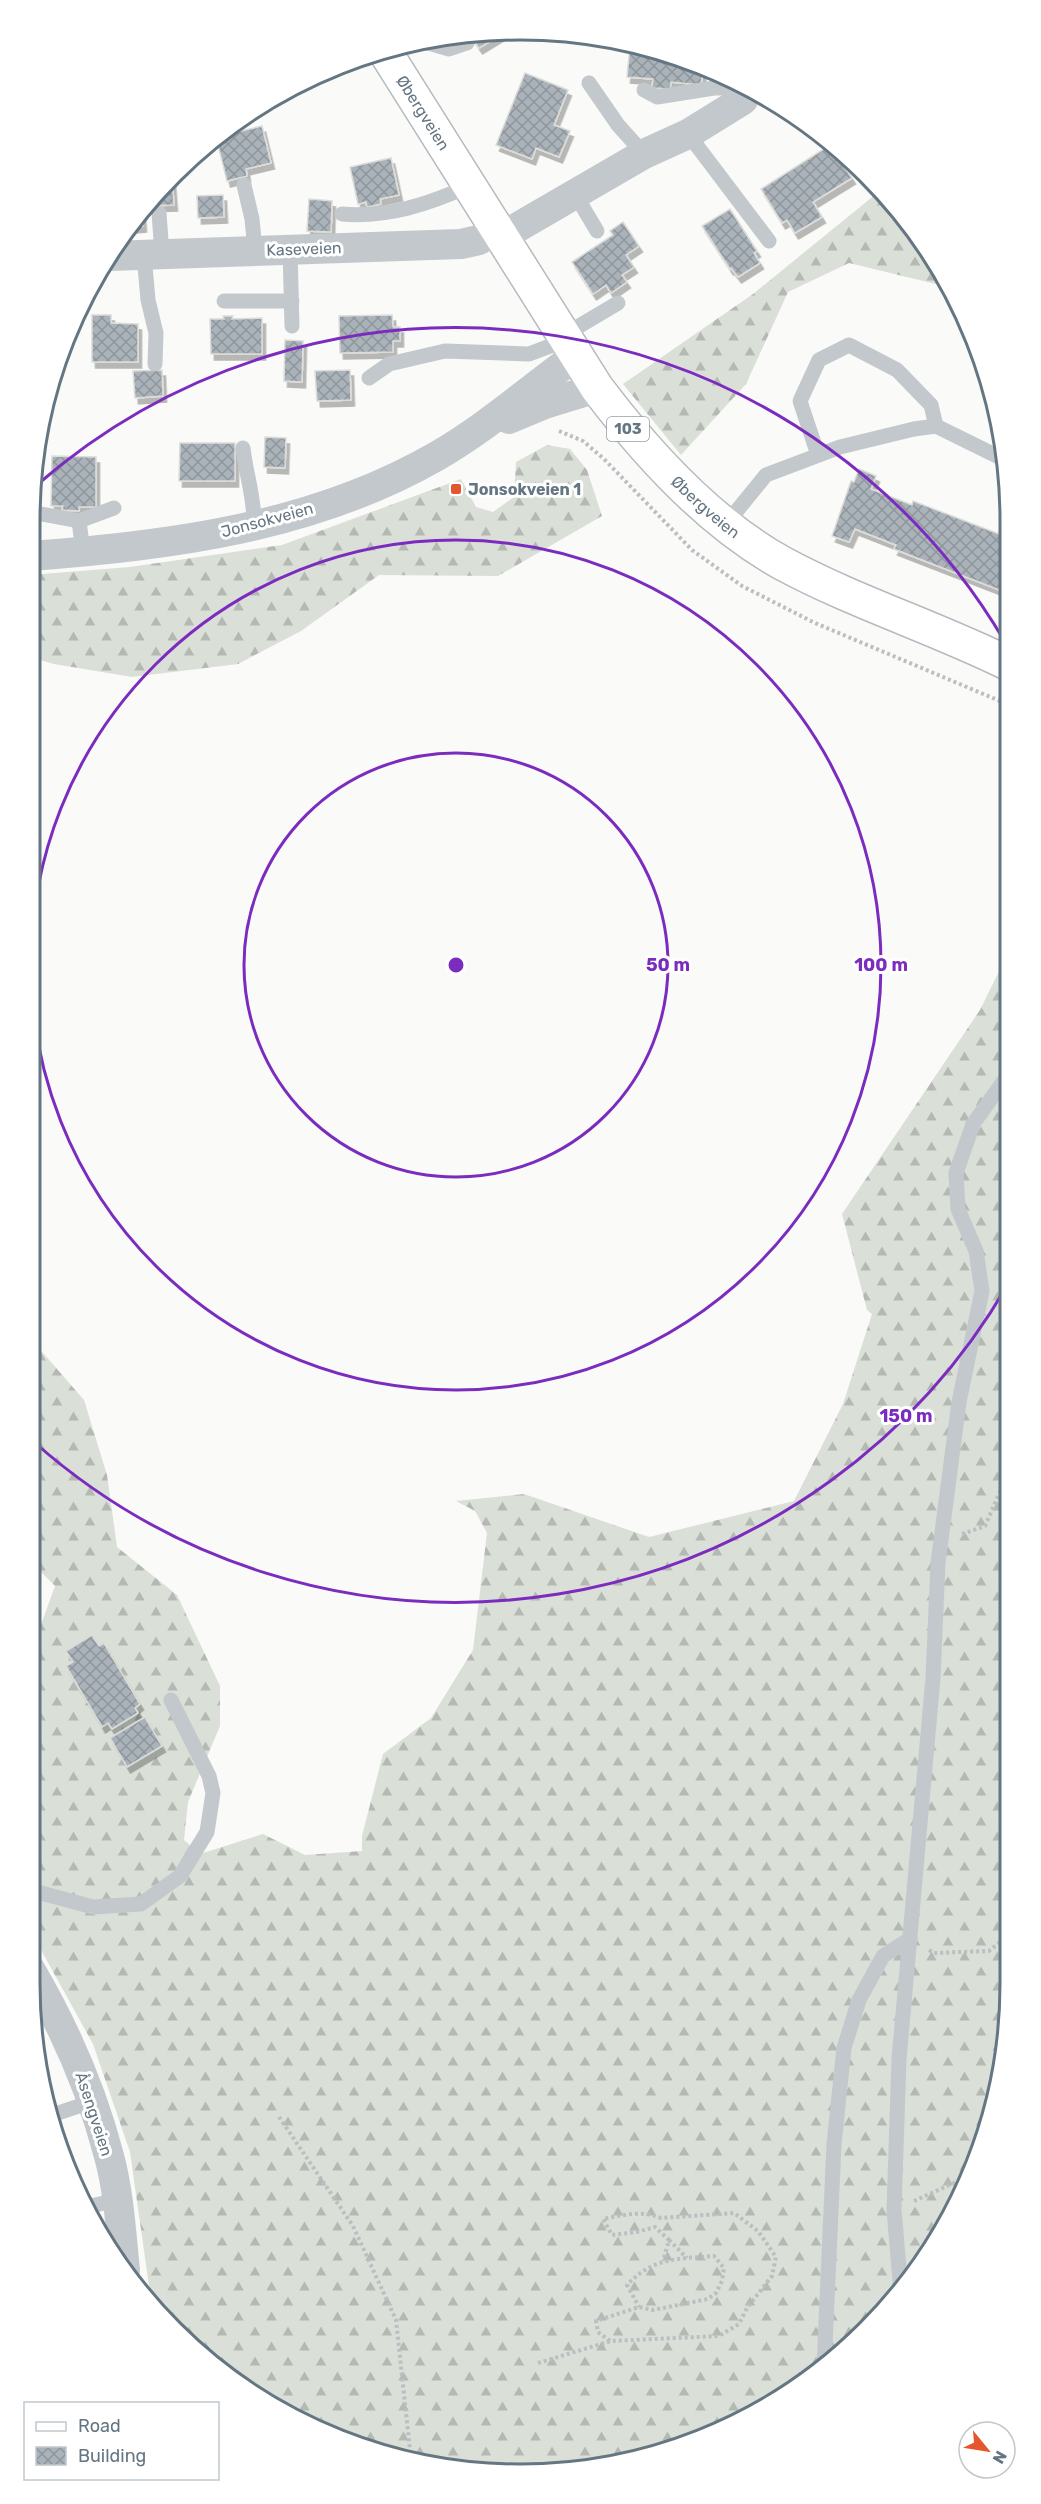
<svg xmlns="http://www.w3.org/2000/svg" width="1041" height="2504" font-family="Rubik,sans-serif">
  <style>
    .forest { fill: url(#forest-firs) }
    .building { fill: url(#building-cross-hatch); stroke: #dcdcda; stroke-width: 1.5; filter: url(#shadow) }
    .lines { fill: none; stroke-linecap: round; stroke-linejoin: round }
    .primary-casing { stroke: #b5babe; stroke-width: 36 }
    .path { stroke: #bbbfc2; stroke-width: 4; stroke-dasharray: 3 3; stroke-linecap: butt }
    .service { stroke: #c3c8cc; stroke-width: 15 }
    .minor { stroke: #c3c8cc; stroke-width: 30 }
    .primary { stroke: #fff; stroke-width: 33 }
    .ring { fill: none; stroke: #7b2cbf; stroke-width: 3 }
    .poi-dot { fill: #e4572e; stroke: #fff; stroke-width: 2 }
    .labels { text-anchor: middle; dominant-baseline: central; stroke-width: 6; stroke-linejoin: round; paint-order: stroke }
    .shield { fill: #fff; stroke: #939fa8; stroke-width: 1.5 }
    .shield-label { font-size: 15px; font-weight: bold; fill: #657683 }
    .street-label { font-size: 16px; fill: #657683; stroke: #fff }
    .poi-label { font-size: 16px; font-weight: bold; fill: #657683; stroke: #fff; text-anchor: start }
    .rim { fill: none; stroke: #657683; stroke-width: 3 }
    .centre { fill: #7b2cbf; stroke: #fff; stroke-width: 3 }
    .ring-label { font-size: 18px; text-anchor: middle; font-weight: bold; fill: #7b2cbf; stroke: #fff; stroke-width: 6; stroke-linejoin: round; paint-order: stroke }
  </style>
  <defs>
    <pattern id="forest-firs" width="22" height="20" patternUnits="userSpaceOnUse" patternTransform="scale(1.5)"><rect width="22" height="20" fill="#dadfd7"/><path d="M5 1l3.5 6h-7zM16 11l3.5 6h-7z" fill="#b4b9b4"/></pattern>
    <pattern id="building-cross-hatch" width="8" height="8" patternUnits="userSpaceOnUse" patternTransform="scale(1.5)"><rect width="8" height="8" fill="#aab3b9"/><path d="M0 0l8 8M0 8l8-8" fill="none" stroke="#8e969c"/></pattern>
    <filter id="shadow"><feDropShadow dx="3.5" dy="6" stdDeviation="0" flood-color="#0004"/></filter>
  </defs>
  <rect width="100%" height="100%" fill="#fafaf8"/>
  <g class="forest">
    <polygon points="876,194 890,198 944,286 849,263 788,292 746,384 681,455 623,384 753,294"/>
    <polygon points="547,445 570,449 587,470 602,516 498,576 379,575 301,631 238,664 132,677 54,664 30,657 30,575 130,567 282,545 461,479 476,507 493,512 514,497 516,462"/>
    <polygon points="1008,953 1011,1983 985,2141 909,2282 844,2352 766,2408 617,2465 456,2470 363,2448 276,2408 152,2307 130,2152 93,2044 30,1930 30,1655 55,1586 30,1561 30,1338 84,1400 107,1475 117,1547 177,1595 220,1686 220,1726 188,1802 184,1840 200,1854 263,1834 305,1855 362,1851 362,1836 383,1754 431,1718 473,1650 487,1533 475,1511 456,1501 524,1494 649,1537 794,1501 843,1404 872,1314 867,1310 842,1214 980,1010"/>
  </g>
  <g class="building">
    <polygon points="488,31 501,31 502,34 479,48 470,34"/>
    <polygon points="630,45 678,56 703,68 701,85 671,82 670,89 652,88 653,79 627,77"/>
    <polygon points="525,73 568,90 554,125 570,131 559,157 536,148 532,159 496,145"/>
    <polygon points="262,126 271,163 246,169 247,176 227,181 216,137"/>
    <polygon points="830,145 852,178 813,202 822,217 795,233 787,220 782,223 761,189"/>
    <polygon points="391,158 399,195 380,199 381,204 367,207 366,202 358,204 350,167"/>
    <polygon points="172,178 174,205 145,206 152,197"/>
    <polygon points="223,195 224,217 198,218 197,196"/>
    <polygon points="309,199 332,201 331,232 307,231"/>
    <polygon points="730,209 757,251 754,253 760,263 738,277 731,268 730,269 702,226"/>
    <polygon points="142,211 143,226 131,227"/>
    <polygon points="623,222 639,246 626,255 634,267 622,275 627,282 611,293 606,285 593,294 572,262 613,235 610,231"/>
    <polygon points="92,315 111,315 111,323 138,324 138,362 92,362"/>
    <polygon points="392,315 393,327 400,327 400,341 393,341 393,352 340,353 339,316"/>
    <polygon points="223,316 233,316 232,319 262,318 262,354 211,354 210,319 224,319"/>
    <polygon points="285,340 303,341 302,382 284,381"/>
    <polygon points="162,370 163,396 135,398 133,371"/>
    <polygon points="350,370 351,400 317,401 315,371"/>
    <polygon points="265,437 286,438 285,468 264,467"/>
    <polygon points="180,443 235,443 235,481 179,481"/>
    <polygon points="52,456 96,457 96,507 79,507 79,511 62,510 63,506 51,506"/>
    <polygon points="859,469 876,476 871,489 912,505 913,501 1007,537 1007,593 894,549 896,545 855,529 849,542 832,536 851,481 854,482"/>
    <polygon points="92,1635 99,1646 104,1643 140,1704 135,1708 138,1713 112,1729 108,1723 102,1727 66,1666 73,1662 66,1651"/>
    <polygon points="145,1717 162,1746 127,1767 110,1738"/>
  </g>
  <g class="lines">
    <defs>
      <g id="primary">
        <path id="s1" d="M 384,50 L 597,388 C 646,453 710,523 782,563 C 854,602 934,627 1007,663"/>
      </g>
    </defs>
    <use href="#primary" class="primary-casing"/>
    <g class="path">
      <polyline points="559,431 583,441 604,459 692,550 742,586 815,623 1007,704"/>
      <polyline points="962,1534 985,1526 1010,1469"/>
      <polyline points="929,1950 934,1953 989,1951 1011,1933"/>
      <polyline points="279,2117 353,2226 396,2320 411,2459"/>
      <polyline points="914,2201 965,2178"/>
      <polyline points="669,2240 687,2258"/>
      <path d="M 610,2341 L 598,2332 L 596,2321 L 639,2307 L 653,2310 L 708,2299 L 716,2293 L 722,2281 L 724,2268 L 714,2256 C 678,2259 653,2257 627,2285 L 639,2307"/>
      <path d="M 538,2363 L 611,2341 L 719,2336 L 739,2324 L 747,2308 L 772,2276 L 776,2257 L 758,2231 L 734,2213 L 661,2218 C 642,2210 623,2215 603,2219 L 612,2235 L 637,2232 L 655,2227 L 669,2240 L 663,2261"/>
    </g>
    <g class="service">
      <polyline points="388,57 407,46 425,42 449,49 467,43"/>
      <polyline points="589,83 618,125 644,154"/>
      <polyline points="644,90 657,97 714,88 742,88"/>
      <polyline points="688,134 769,241"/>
      <polyline points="244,185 252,219 255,250"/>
      <polyline points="575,194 597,231"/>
      <polyline points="159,213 162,254"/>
      <path d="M 342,214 C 387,218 429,204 469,186"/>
      <polyline points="290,249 292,326"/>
      <polyline points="144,255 148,300 156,333 155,364"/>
      <polyline points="224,301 292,301"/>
      <polyline points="564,335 618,303"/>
      <polyline points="369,378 389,364 445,351 529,354 566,340"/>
      <path d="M 243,448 C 246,475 255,499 254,526"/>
      <polyline points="818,455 800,401 819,360 849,345 897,370 931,405 936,426"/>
      <polyline points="36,513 79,521 83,552"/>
      <polyline points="79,521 114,508"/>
      <polyline points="726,524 766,475 840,447 914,429 936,426 1005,460"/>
      <polyline points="30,1890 93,1907 141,1904 180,1876 207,1832 213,1793 209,1776 171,1700"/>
      <polyline points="52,2115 91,2102"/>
      <polyline points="86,2207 118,2200"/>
      <polyline points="901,2292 894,2210 899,2059 933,1678 938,1563 959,1402 982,1291 976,1251 958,1209 956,1173 973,1124 1008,1075"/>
      <polyline points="824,2367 834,2144 844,2048 859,2000 883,1956 910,1939"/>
    </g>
    <g class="minor">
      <polyline points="501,237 644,154 688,134 743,100 744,89"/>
      <polyline points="109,256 461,244 479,240 497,230"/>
      <polyline points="509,419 545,404 597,388"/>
      <path d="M 30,556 C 169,546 314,527 437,456 C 487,427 530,389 577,355"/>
      <path d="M 30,1969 C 64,2027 92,2091 109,2156 C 119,2193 121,2232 125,2270"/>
    </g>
    <use href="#primary" class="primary"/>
  </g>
  <g class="ring">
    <circle cx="456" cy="965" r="212"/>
    <circle cx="456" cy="965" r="425"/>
    <path d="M1008 1284A637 637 0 0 1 34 1442M38 484A637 637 0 0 1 1005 642"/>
  </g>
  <rect class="poi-dot" x="450" y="483" width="12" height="12" rx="3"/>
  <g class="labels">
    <rect class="shield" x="607" y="417" width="42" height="24" rx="4.5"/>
    <g class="shield-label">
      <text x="628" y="429">103</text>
    </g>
    <g class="street-label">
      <text stroke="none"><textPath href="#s1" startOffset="74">Øbergveien</textPath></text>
      <text transform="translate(304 249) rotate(-2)">Kaseveien</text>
      <text stroke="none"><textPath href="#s1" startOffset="561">Øbergveien</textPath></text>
      <text transform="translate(267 520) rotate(-15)">Jonsokveien</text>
      <text transform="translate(94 2114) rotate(72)">Åsengveien</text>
    </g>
    <g class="poi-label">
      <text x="468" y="489">Jonsokveien 1</text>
    </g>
  </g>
  <path d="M0 0H1041V2504H0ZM520 40H520A480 480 0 0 1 1000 520V1984A480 480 0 0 1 520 2464H520A480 480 0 0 1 40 1984V520A480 480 0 0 1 520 40Z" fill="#fff" fill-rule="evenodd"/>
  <path class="rim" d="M520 40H520A480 480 0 0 1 1000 520V1984A480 480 0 0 1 520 2464H520A480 480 0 0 1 40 1984V520A480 480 0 0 1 520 40Z"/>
  <circle cx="456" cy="965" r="9" class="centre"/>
  <g class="ring-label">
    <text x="668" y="971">50 m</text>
    <text x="881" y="971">100 m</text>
    <text x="906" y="1422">150 m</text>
  </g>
  <rect x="24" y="2402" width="195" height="78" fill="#ffffff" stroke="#c1c8cd" stroke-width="1.5"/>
  <rect x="36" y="2422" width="30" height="9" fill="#ffffff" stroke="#c1c8cd" stroke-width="1.5"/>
  <text x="78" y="2432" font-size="18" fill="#657683">Road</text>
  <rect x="36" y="2447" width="30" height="18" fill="url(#building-cross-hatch)" stroke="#c1c8cd" stroke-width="1.5"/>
  <text x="78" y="2462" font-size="18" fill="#657683">Building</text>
  <g transform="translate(987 2450) rotate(120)"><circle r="28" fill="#ffffff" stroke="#c1c8cd" stroke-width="1.5"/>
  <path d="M0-4.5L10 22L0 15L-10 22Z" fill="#e4572e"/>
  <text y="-9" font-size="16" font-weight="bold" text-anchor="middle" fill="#657683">N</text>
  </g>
</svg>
